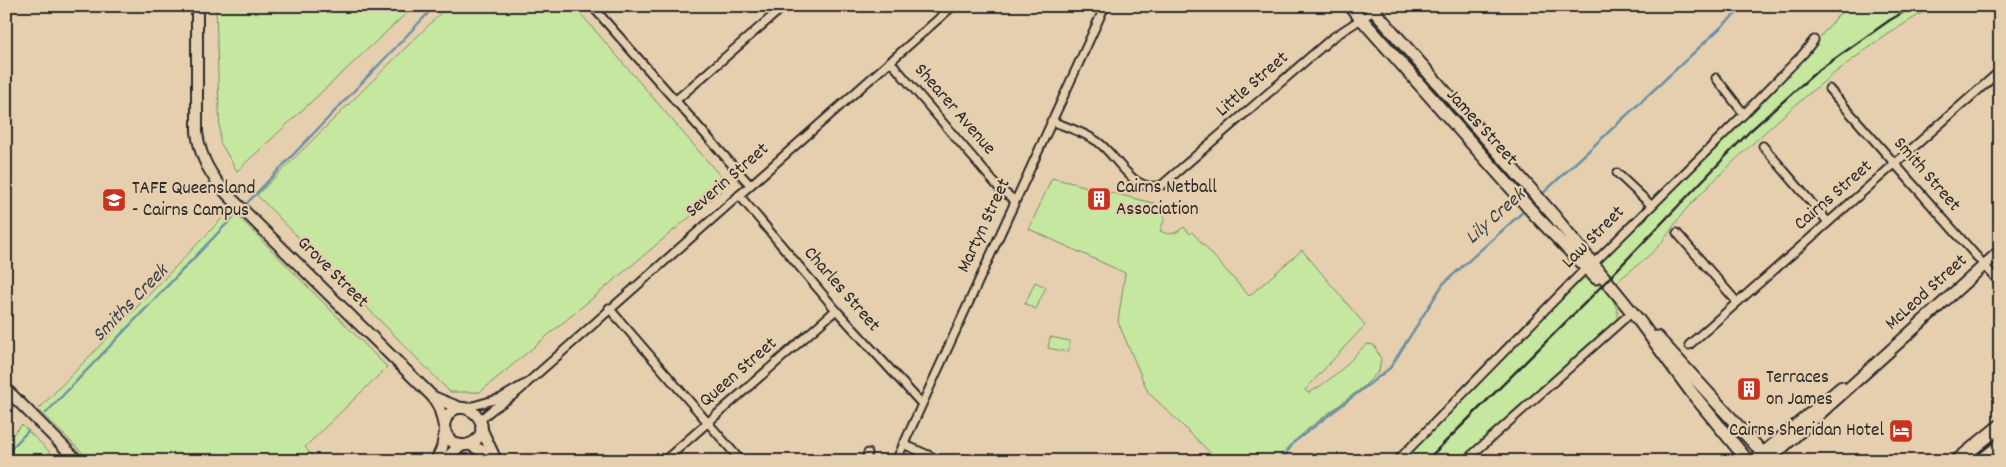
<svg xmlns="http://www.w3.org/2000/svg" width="2006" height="467" font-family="Dekko,sans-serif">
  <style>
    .green { fill: #c5e7a0; stroke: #788966 }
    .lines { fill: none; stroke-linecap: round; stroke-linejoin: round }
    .stream { stroke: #6b91a5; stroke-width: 2.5 }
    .street-casing { stroke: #2b2b2b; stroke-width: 11 }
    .secondary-casing { stroke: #2b2b2b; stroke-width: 14 }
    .primary-casing { stroke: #2b2b2b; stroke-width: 15 }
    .highway-casing { stroke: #2b2b2b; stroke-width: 16 }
    .street { stroke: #e6cfaf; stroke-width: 7 }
    .secondary { stroke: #e6cfaf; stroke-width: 10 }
    .primary { stroke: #e6cfaf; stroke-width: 11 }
    .highway { stroke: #e6cfaf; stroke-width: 12 }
    .rail { stroke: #2b2b2b; stroke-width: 2.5 }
    .labels { text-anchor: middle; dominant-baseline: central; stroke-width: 4.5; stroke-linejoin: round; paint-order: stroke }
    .street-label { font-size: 19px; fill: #2b2b2b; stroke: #e6cfaf }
    .poi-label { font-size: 19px; fill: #2b2b2b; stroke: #e6cfaf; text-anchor: start }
    .water-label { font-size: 20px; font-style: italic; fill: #3b4449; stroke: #e6cfaf }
  </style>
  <rect width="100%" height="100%" fill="#e6cfaf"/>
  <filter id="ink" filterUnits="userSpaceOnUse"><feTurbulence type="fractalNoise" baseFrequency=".02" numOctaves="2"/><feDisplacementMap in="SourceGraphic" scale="10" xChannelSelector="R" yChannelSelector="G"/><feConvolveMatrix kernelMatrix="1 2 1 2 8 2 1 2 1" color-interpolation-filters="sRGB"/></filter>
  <g filter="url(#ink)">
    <g class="green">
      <polygon points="216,6 414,6 237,171 220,142"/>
      <polygon points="448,6 574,6 728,185 480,392 450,392 257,195"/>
      <path d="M 1846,6 L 1934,6 C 1841,59 1761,132 1687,208 C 1678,218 1671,231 1662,242 C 1650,257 1631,269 1617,282 L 1600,261 L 1804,56 Z"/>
      <path d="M 1052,178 L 1157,204 L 1165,218 L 1160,231 C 1170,236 1175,234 1184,227 L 1190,234 L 1192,232 L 1249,296 L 1302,250 L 1365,325 L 1305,390 L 1308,393 C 1322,386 1333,377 1344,367 C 1352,359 1358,351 1367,344 L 1374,345 L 1381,359 L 1379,371 L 1363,387 L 1309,428 L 1274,461 L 1219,461 L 1148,392 L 1118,322 L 1125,273 L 1029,229 Z"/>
      <polygon points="231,209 387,367 305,447 317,461 91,461 38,410"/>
      <path d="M 1588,278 C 1602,281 1623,307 1616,321 L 1458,461 L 1399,461 L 1583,279 Z"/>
      <polygon points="1035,282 1046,287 1036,309 1025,304"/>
      <polygon points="1050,337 1070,341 1068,352 1048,348"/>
      <polygon points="22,425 59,461 6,461 6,441"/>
    </g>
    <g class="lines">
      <g class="stream">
        <polyline points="1540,196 1732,17 1747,6"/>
        <polyline points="247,203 435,6"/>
        <polyline points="46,413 236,214"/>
        <polyline points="6,454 28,431"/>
        <polyline points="1281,461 1294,442 1390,368 1443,284 1525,210"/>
      </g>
      <defs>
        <g id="street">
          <polyline points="592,6 750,185"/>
          <polyline points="890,61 999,188 1014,200"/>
          <polyline points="1716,78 1744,114"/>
          <polyline points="1829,89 2000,283"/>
          <polyline points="675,101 784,6"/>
          <path d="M 1051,121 C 1067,127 1084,132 1098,142 C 1118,156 1132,194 1162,185 L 1332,38 L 1381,6"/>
          <polyline points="1763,146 1828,222"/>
          <polyline points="1617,173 1651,205"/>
          <polyline points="739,195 836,310 921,403"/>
          <polyline points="1677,233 1737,302"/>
          <polyline points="1593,264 1744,114 1803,54 1814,40"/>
          <polyline points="609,308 741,461"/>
          <polyline points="1689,345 2000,71"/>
          <polyline points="466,408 501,398 523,385"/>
          <path d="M 480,421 C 492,405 513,400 527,383 L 953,6"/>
          <polyline points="903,444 942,461"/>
          <polyline points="664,461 836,310"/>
          <polyline points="865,461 868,453"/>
          <polyline points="896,461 1105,6"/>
          <polyline points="1397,461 1586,268"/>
          <polyline points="1465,461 1632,312"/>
        </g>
        <g id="secondary">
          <path d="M 197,6 L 197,132 C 200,158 211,176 228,195 L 433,397 C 436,402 439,406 440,411 C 445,424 443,442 460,445 C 465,446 471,444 475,441 C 499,421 453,387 444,425"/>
          <polyline points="6,389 78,461"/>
          <polyline points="433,397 460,408"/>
          <polyline points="481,428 495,458"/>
          <polyline points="469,444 495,458"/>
          <polyline points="436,461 442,448 445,432"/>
          <polyline points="444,461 455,450 463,445"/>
          <polyline points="1753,461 1841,387"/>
          <polyline points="1768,461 2000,251"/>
        </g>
        <g id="primary">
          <polyline points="1350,6 1536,216 1596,278"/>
          <polyline points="1370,6 1555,217 1640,322 1692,393 1748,461"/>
          <polyline points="1657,337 1770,461"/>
        </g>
        <g id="highway">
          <polyline points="1957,461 2000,426"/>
          <polyline points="1981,461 2000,446"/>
        </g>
      </defs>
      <use href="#street" class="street-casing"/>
      <use href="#secondary" class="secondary-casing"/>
      <use href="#primary" class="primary-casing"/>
      <use href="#highway" class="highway-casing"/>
      <use href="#street" class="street"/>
      <use href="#secondary" class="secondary"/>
      <use href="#primary" class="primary"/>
      <use href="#highway" class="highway"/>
      <polyline class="rail" points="1426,461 1589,299 1750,131 1816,72 1890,20 1914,6"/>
    </g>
  </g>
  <defs>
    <symbol id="building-square" viewBox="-11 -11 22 22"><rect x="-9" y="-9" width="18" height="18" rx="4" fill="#c8321e" stroke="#e6cfaf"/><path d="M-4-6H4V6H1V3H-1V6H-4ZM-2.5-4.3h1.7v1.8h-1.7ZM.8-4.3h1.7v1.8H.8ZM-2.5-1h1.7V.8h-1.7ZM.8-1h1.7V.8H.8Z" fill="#fff"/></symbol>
    <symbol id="university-square" viewBox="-11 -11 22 22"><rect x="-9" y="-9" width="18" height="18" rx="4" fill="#c8321e" stroke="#e6cfaf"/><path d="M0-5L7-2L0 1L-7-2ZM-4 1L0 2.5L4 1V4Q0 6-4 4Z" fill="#fff"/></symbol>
    <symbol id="hotel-square" viewBox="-11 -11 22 22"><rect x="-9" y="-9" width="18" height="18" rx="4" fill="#c8321e" stroke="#e6cfaf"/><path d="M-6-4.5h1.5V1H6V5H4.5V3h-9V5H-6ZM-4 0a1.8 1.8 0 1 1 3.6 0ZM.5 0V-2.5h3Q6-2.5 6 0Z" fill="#fff"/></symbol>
  </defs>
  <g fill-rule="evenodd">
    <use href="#building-square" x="1085" y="185" width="28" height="28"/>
    <use href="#university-square" x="100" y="186" width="28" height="28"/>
    <use href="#building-square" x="1735" y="375" width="28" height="28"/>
    <use href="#hotel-square" x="1887" y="417" width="28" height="28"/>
  </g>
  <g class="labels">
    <g class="street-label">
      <text transform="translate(1253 85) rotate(-41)">Little Street</text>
      <text transform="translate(954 110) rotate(49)">Shearer Avenue</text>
      <text transform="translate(1481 128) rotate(48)">James Street</text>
      <text transform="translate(1926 175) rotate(49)">Smith Street</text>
      <text transform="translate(728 181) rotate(-41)">Severin Street</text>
      <text transform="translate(1834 196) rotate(-41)">Cairns Street</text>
      <text transform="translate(985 226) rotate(-65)">Martyn Street</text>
      <text transform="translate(1594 238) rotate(-45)">Law Street</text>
      <text transform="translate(332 273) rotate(45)">Grove Street</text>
      <text transform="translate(841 290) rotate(49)">Charles Street</text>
      <text transform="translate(1927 293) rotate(-42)">McLeod Street</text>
      <text transform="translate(739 373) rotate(-41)">Queen Street</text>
    </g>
    <g class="poi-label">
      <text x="1116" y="188">Cairns Netball<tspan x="1116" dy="22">Association</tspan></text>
      <text x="132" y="189">TAFE Queensland<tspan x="132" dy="22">- Cairns Campus</tspan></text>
      <text x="1766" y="378">Terraces<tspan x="1766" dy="22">on James</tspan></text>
      <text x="1884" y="431" text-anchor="end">Cairns Sheridan Hotel</text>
    </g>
    <g class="water-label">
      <text transform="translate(1496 217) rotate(-42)">Lily Creek</text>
      <text transform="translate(131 304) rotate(-46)">Smiths Creek</text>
    </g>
  </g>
  <rect width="2006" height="467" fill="none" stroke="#e6cfaf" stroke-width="25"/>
  <rect x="12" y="12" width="1981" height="442" fill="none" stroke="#2b2b2b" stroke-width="2" filter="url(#ink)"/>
</svg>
